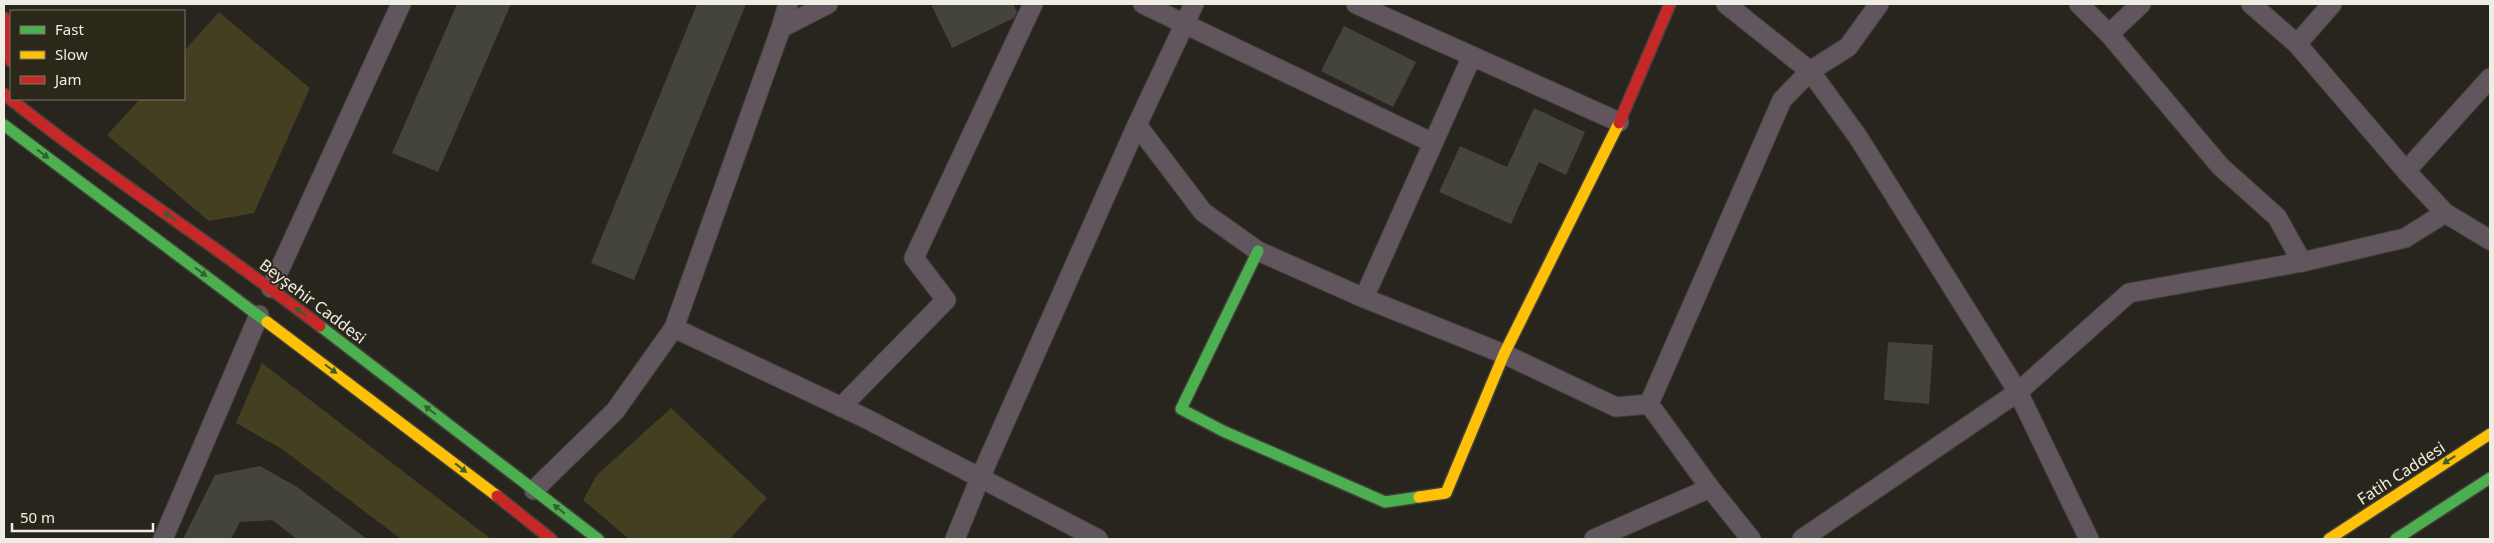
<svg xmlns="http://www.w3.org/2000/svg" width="2494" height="543" font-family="'Noto Sans',sans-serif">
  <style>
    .green { fill: #453f21 }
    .building { fill: #44433c }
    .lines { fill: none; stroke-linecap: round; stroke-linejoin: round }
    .street-casing { stroke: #42403a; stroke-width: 21 }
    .fast-casing { stroke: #42403a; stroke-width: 14 }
    .slow-casing { stroke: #42403a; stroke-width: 14 }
    .jam-casing { stroke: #42403a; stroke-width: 14 }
    .street { stroke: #62565e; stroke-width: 19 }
    .fast { stroke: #4caf50; stroke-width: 11 }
    .slow { stroke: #ffc107; stroke-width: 11 }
    .jam { stroke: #c62828; stroke-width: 11 }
    .oneway { fill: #385e30 }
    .labels { text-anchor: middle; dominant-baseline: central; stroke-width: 4; stroke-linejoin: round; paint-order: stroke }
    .street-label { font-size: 16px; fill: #eeede3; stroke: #2b281a }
  </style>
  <rect width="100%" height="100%" fill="#27251e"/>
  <g class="green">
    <polygon points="219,12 310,88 254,213 209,221 107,135 140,99 184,99 184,51"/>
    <polygon points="262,363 491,539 401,539 282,449 236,423"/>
    <polygon points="671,408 767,498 730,539 629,539 583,500 597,475"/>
  </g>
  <g class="building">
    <polygon points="457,4 511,4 438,172 392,153"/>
    <polygon points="697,4 746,4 634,280 591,263"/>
    <polygon points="931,4 1013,4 1017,12 1014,18 952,48"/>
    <polygon points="1344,26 1416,62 1393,107 1321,71"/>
    <polygon points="1534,108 1585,132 1566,175 1539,162 1511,224 1439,192 1460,146 1507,167"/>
    <polygon points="1888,342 1933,345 1929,404 1884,400"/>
    <polygon points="260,466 297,487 367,539 297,539 272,520 240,522 231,539 183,539 215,475"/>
  </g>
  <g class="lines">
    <defs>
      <g id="street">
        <polyline points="1143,4 1433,143"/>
        <polyline points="1356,4 1619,122"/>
        <polyline points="1726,4 1810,71 1858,137 2018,392 2089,539"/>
        <polyline points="2079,4 2109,34 2220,166 2277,217 2302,262"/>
        <polyline points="2251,4 2297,44 2406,171 2445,213"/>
        <polyline points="781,28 788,4"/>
        <polyline points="2109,34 2141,4"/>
        <polyline points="2297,44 2332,4"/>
        <polyline points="1137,125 1203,212 1258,251 1364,298 1504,354 1616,407 1649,404"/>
        <polyline points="2406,171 2490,78"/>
        <polyline points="271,288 401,4"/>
        <polyline points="1364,298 1468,65 1474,57"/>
        <polyline points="674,328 865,418 1098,539"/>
        <polyline points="841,407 946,300 914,258 1033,4"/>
        <polyline points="534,490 615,411 674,328 781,28 828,4"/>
        <polyline points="163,539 259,315"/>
        <polyline points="955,539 980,478 1137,125 1194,4"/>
        <polyline points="1594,539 1710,488"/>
        <polyline points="1751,539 1710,488 1649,404 1782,100 1810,71 1848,47 1879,4"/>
        <polyline points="1802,539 2018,392 2129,293 2302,262 2405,238 2445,213 2490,240"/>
      </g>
      <g id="fast">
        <polyline points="4,125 267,322"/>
        <polyline points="1258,251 1181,409 1223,431 1385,502 1419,497"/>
        <polyline points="320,326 598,539"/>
        <polyline points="2396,539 2490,478"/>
      </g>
      <g id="slow">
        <polyline points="267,322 497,496"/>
        <polyline points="1419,497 1446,493 1504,354 1619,123"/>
        <polyline points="2329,539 2490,434"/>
      </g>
      <g id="jam">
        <polyline points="4,18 11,61"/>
        <path d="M 4,94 C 106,176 217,246 320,326"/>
        <polyline points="1619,123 1670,4"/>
        <polyline points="497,496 551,539"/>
      </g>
    </defs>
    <use href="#street" class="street-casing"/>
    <use href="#fast" class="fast-casing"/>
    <use href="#slow" class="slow-casing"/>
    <use href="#jam" class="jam-casing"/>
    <use href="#street" class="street"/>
    <use href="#fast" class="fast"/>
    <use href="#slow" class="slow"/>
    <use href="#jam" class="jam"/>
  </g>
  <defs><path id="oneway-solid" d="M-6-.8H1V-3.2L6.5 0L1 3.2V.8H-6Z" transform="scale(1.25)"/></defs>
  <g class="oneway">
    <use href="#oneway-solid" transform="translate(43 154) rotate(37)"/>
    <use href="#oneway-solid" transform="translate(170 216) rotate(-145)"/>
    <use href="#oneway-solid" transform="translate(201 272) rotate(37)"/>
    <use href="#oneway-solid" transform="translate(301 312) rotate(-143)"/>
    <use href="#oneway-solid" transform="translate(331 369) rotate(37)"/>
    <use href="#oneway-solid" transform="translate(430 410) rotate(-143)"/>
    <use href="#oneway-solid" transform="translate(2449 460) rotate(147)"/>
    <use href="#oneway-solid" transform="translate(461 468) rotate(38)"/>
    <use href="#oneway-solid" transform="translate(559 509) rotate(-142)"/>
  </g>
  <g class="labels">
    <g class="street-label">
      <text transform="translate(313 301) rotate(37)">Beyşehir Caddesi</text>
      <text transform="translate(2401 473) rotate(-33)">Fatih Caddesi</text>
    </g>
  </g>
  <rect width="2494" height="543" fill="none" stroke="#eeede3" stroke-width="10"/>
  <rect x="10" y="10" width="175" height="90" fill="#2b281a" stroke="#79776a"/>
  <rect x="20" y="26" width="25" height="8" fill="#4caf50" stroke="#79776a"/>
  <text x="55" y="35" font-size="15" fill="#eeede3">Fast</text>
  <rect x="20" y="51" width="25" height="8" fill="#ffc107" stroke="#79776a"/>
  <text x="55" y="60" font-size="15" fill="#eeede3">Slow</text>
  <rect x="20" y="76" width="25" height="8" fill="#c62828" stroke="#79776a"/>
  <text x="55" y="85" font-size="15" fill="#eeede3">Jam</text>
  <path d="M12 523v8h141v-8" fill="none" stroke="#eeede3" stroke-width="2.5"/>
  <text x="20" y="523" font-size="15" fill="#eeede3" stroke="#2b281a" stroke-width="4" paint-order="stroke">50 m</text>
</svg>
